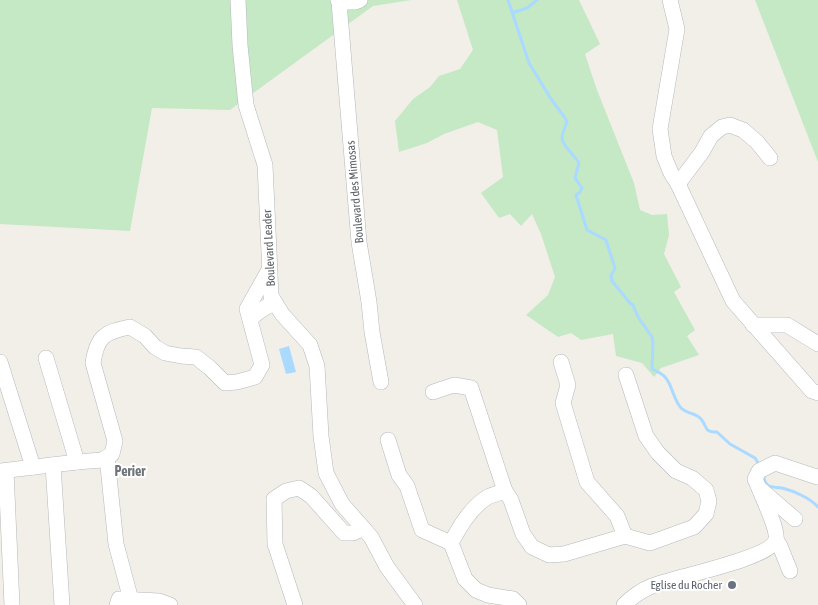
<svg xmlns="http://www.w3.org/2000/svg" width="818" height="605" font-family="'Asap Condensed',sans-serif">
  <style>
    .green { fill: #c5e8c5 }
    .water { fill: #aadaff }
    .lines { fill: none; stroke-linecap: round; stroke-linejoin: round }
    .stream { stroke: #aadaff; stroke-width: 3 }
    .minor-casing { stroke: #b5b8bc; stroke-width: 16 }
    .minor { stroke: #fff; stroke-width: 15 }
    .worship-dot { fill: #6b7280; stroke: #fff; stroke-width: 2 }
    .labels { text-anchor: middle; dominant-baseline: central; stroke-width: 4; stroke-linejoin: round; paint-order: stroke }
    .street-label { font-size: 12px; fill: #5f6368; stroke: #fff }
    .worship-label { font-size: 12px; fill: #5b616d; stroke: #fff; text-anchor: end }
    .neighbourhood-label { font-size: 14px; font-weight: bold; fill: #70757a; stroke: #fff }
  </style>
  <rect width="100%" height="100%" fill="#f1efe8"/>
  <g class="green">
    <polygon points="0,0 411,0 373,6 230,110 152,108 130,231 0,224"/>
    <polygon points="457,0 579,0 600,44 585,54 597,90 634,183 640,210 652,215 667,214 669,235 664,254 681,287 674,292 695,330 687,336 699,355 661,368 654,377 642,363 616,356 613,334 581,340 571,333 558,337 526,315 548,295 555,277 541,234 532,214 521,226 510,214 499,218 481,193 503,177 497,130 478,122 444,134 427,143 399,152 395,121 413,99 430,87 439,76 460,69 473,50"/>
    <polygon points="755,0 818,0 818,162"/>
  </g>
  <polygon class="water" points="289,346 296,372 286,374 279,349"/>
  <g class="lines">
    <g class="stream">
      <path d="M 508,0 L 529,63 L 551,99 L 565,118 L 567,122 C 565,127 562,133 562,139 C 563,146 575,156 579,163 L 575,178 L 582,188 L 580,192 L 576,195 L 587,230 L 606,240 L 615,268 L 611,276 L 612,281 L 630,303 L 633,305 L 638,317 L 652,337 L 653,343 L 652,369 C 656,371 662,373 665,377 C 672,384 673,399 681,408 C 687,414 696,413 701,419 C 708,427 703,432 717,432 L 730,444 L 755,458 L 760,466"/>
      <polyline points="512,13 527,8 537,0"/>
      <path d="M 764,476 C 764,479 765,484 769,486 C 773,488 778,487 782,488 C 794,491 810,498 818,507"/>
    </g>
    <defs>
      <g id="minor">
        <polyline points="238,0 240,45 246,105 265,165 271,296 282,314 310,345 317,366 321,436 326,473 342,504 371,537 387,567 415,605"/>
        <polyline points="338,0 339,2 359,242 369,302 372,332 381,382"/>
        <polyline points="670,0 677,29 660,129 664,156 671,173 678,184 733,301 812,391 818,393"/>
        <polyline points="339,2 355,2 360,0"/>
        <polyline points="678,184 702,152 711,136 722,127 730,125 743,130 757,142 770,158"/>
        <path d="M 250,319 C 258,312 265,306 275,303"/>
        <polyline points="753,325 787,325 818,344"/>
        <path d="M 46,358 L 77,462 L 102,460 L 112,454 L 115,441 L 93,363 C 97,336 105,332 130,327 L 145,336 L 155,347 L 165,353 L 181,356 L 196,357 L 210,368 L 225,383 L 237,382 L 255,377 L 262,365 L 247,309 L 269,270"/>
        <polyline points="0,362 33,467"/>
        <polyline points="561,362 568,385 563,403 587,482 617,516 625,536"/>
        <polyline points="433,392 454,385 471,388 505,491"/>
        <polyline points="388,440 399,475 407,486 422,530 451,543"/>
        <polyline points="107,457 116,544 131,600"/>
        <polyline points="53,465 62,605"/>
        <polyline points="0,471 77,462"/>
        <polyline points="6,471 12,605"/>
        <polyline points="795,519 759,488 755,479 759,471 775,463 814,476 818,477"/>
        <polyline points="776,540 780,546 790,571"/>
        <polyline points="117,605 119,599 159,601 170,605"/>
        <polyline points="295,605 275,544 274,499 286,491 299,488 311,496 344,533 353,533 363,528"/>
        <path d="M 519,605 L 513,599 L 488,595 L 476,590 L 465,579 L 451,543 C 460,526 470,509 486,498 C 491,495 499,493 505,491 L 511,500 L 523,534 L 532,547 L 549,555 L 564,554 L 625,536 L 650,543 L 694,527 L 706,514 L 709,501 L 706,490 L 692,478 L 676,471 L 658,453 L 646,436 L 626,375"/>
        <path d="M 624,605 C 632,597 642,590 652,586 C 673,577 772,559 776,539 C 778,529 763,499 759,488"/>
      </g>
    </defs>
    <use href="#minor" class="minor-casing"/>
    <use href="#minor" class="minor"/>
  </g>
  <circle class="worship-dot" cx="732" cy="585" r="5"/>
  <g class="labels">
    <g class="street-label">
      <text transform="translate(355 192) rotate(-95)">Boulevard des Mimosas</text>
      <text transform="translate(269 248) rotate(-93)">Boulevard Leader</text>
    </g>
    <g class="worship-label">
      <text x="722" y="585">Eglise du Rocher</text>
    </g>
    <g class="neighbourhood-label">
      <text x="130" y="471">Perier</text>
    </g>
  </g>
</svg>
